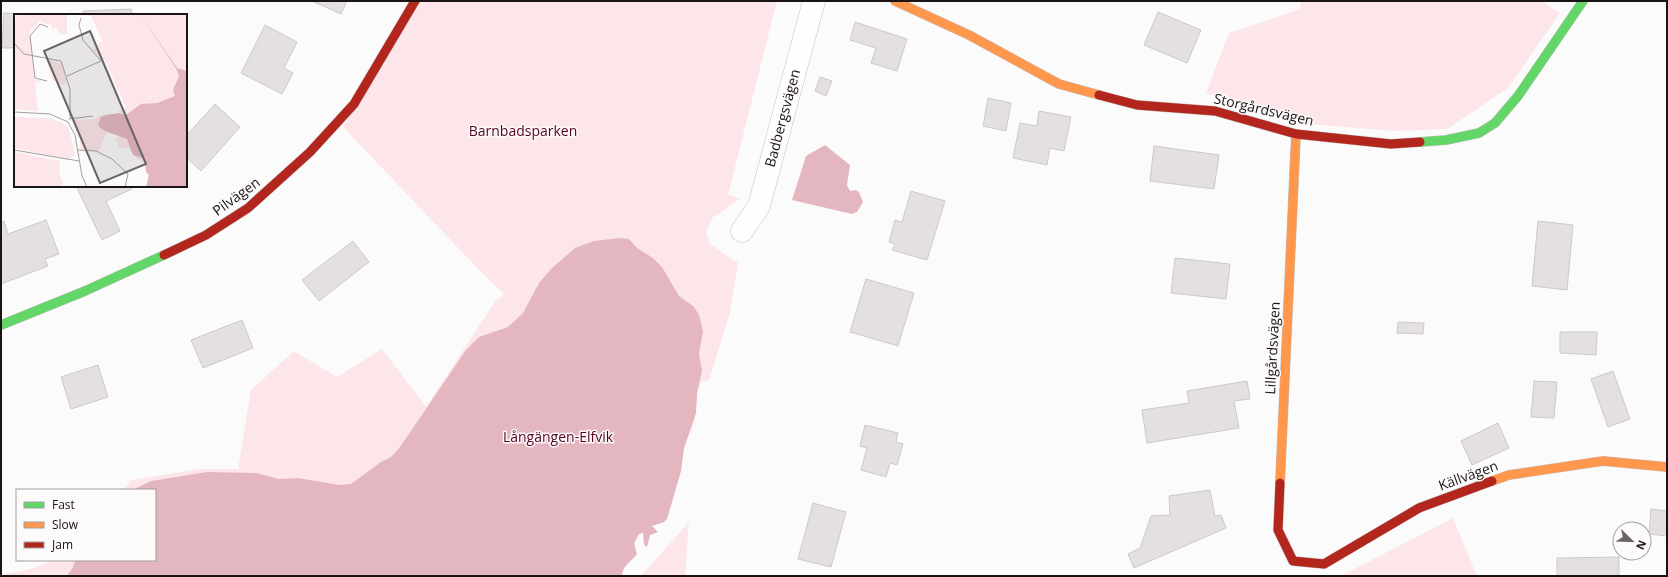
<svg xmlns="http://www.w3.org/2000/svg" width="1668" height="577" font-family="'Open Sans',sans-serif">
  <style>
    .green { fill: #fde6ea }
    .water { fill: #e4b6c0 }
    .building { fill: #e4e0e1; stroke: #cdc9ca }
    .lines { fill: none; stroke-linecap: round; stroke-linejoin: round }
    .street-casing { stroke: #c3c0c0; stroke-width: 23 }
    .fast-casing { stroke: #c3c0c0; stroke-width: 10 }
    .slow-casing { stroke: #c3c0c0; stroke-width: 10 }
    .jam-casing { stroke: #c3c0c0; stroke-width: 10 }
    .street { stroke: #fffefe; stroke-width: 22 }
    .fast { stroke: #63d668; stroke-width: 9 }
    .slow { stroke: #ff974d; stroke-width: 9 }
    .jam { stroke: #b3261e; stroke-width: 9 }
    .labels { text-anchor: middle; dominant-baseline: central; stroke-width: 3; stroke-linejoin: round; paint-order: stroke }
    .street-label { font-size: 14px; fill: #1a1415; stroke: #fdfafa }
    .park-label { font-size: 14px; fill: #520222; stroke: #fdfafa }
    .inset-road { fill: none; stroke: #a29f9f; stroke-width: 1 }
    .view { fill: #696566; fill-opacity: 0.15; stroke: #696566; stroke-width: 2 }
    .inset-edge { fill: none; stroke: #1a1415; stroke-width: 2 }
  </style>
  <rect width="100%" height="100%" fill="#fcfbfb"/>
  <g class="green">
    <path d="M 419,1 L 777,1 L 728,195 L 741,198 L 712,218 L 706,232 L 710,244 L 738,263 L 730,313 L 709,380 L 701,382 L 697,393 L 695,420 L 684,448 L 681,471 L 667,519 L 664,522 L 652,526 L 658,532 L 650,535 L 647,547 L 644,545 L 644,534 L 642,533 C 631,540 636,546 636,556 C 630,562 622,566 622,576 L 1,576 L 1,575 L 30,569 L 55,560 L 155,560 L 155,490 L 122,490 L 132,480 L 199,469 L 238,469 L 251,390 L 294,351 L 337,377 L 382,349 L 426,407 L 496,300 L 504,294 L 482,273 L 343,127 Z"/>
    <polygon points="1301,1 1546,1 1545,3 1560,13 1508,88 1447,129 1395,131 1308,124 1206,93 1229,33 1300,9"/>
    <polygon points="1453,518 1477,576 1341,576"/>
    <polygon points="689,522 685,576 641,576"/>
  </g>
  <g class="water">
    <polygon points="825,145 850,165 847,185 850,191 856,190 859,192 863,202 857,212 852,214 792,200 806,156"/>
    <path d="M 619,238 L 629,239 L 637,248 L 653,258 L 662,267 L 679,296 L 694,307 L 699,315 L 703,331 L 699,354 L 702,371 L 697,393 L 696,413 L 684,448 L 681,471 L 667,519 L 664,522 L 652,526 L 658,532 L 650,535 L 647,547 L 644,545 L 643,533 L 639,534 L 634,543 L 637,554 C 631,562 622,566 622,576 L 67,576 L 73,567 L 75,560 L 155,560 L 155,490 L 132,490 L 151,481 L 207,472 L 256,473 L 279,479 L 298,478 L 339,485 L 351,484 L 381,462 L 391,457 L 400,447 L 466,350 L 479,337 L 508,327 L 523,313 L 539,283 L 551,269 L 575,248 L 594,241 Z"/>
  </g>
  <g class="building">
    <polygon points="312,1 347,1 341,14"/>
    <polygon points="131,9 132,15 83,15 83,11"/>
    <polygon points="1158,12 1201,30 1187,63 1144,45"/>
    <polygon points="4,13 31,14 15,15 15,48 2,48"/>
    <polygon points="855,22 907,39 897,71 871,63 876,48 850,40"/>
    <polygon points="265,25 297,42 284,68 293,73 282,94 241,73"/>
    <polygon points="820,77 832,81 826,96 815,91"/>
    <polygon points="988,98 1011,103 1006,131 983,126"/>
    <polygon points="215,104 240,127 201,171 186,157 186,136"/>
    <polygon points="1039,111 1071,117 1064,151 1050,148 1047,165 1013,158 1020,123 1037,126"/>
    <polygon points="1154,146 1219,155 1214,189 1150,181"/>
    <polygon points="76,186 131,186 132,189 106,201 120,231 102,240"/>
    <polygon points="911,191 945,201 927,260 892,250 895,244 889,242 895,220 902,222"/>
    <polygon points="46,220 59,254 45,259 48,266 1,284 1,222 4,221 8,234"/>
    <polygon points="1538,221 1573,225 1567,290 1532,286"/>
    <polygon points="353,241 369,262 319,301 302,280"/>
    <polygon points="1175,258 1230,264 1226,299 1171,293"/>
    <polygon points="866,279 914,293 898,346 850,332"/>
    <polygon points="242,320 253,348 203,368 191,340"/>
    <polygon points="1398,322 1424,323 1423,334 1397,333"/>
    <polygon points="1560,332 1597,332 1596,355 1560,353"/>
    <polygon points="98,365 108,397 71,409 61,377"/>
    <polygon points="1613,371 1630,419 1608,427 1591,379"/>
    <polygon points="1247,381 1250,399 1234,401 1239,428 1147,443 1142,410 1189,403 1187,391"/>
    <polygon points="1534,381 1557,382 1554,418 1531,417"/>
    <polygon points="1498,423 1509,448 1472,465 1461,441"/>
    <polygon points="865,425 898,433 896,442 903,444 897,465 890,463 886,477 861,470 867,448 860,446"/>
    <polygon points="1210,490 1215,516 1221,515 1226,528 1134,568 1128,554 1140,548 1151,516 1170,515 1169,496"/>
    <polygon points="813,503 846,512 831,567 798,559"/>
    <polygon points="1651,509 1667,511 1667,536 1649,534"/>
    <polygon points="1619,557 1619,576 1557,576 1557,558"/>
  </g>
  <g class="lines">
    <defs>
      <polyline id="street" points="742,231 759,206 814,1"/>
      <g id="fast">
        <polyline points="1420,142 1446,140 1479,133 1495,123 1518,96 1583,1"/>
        <polyline points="1,325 85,291 164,255"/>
      </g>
      <g id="slow">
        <polyline points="895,1 969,35 1059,84 1099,95"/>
        <polyline points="1492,481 1509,475 1603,461 1667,467"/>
        <polyline points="1280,483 1296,134"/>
      </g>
      <g id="jam">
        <polyline points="1099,95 1137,105 1215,111 1296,134 1391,144 1420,142"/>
        <polyline points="164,255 206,235 248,208 310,152 354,104 415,1"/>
        <polyline points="1280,483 1278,530 1293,561 1324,564 1419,508 1492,481"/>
      </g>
    </defs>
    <use href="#street" class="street-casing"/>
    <use href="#fast" class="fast-casing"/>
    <use href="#slow" class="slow-casing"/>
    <use href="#jam" class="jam-casing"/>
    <use href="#street" class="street"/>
    <use href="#fast" class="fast"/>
    <use href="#slow" class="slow"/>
    <use href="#jam" class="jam"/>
  </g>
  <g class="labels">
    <g class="street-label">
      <text transform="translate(1264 109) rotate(13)">Storgårdsvägen</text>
      <text transform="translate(782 118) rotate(-75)">Badbergsvägen</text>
      <text transform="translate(236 196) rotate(-36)">Pilvägen</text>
      <text transform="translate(1272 348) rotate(-87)">Lillgårdsvägen</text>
      <text transform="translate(1468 475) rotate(-20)">Källvägen</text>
    </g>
    <g class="park-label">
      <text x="523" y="130">Barnbadsparken</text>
      <text x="558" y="436">Långängen-Elfvik</text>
    </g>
  </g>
  <g transform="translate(14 14)">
    <rect width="173" height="173" fill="#fcfbfb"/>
    <path d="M 53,0 L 53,20 L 47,21 L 41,13 L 38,17 L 38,12 L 26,7 L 16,17 L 21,66 L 28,67 L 21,69 L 24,97 L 0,95 L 0,8 L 3,1 ZM 58,0 L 173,0 L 173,173 L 132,173 L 135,161 L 132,159 L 131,149 L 120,142 L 115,134 L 104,134 L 105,130 L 101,127 L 104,121 L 92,119 L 85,138 L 66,135 L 66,125 L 57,106 L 81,105 L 86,101 L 111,100 L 104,97 L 112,94 L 91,47 L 78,36 L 88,27 L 80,8 L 77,2 ZM 35,45 L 48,50 L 53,70 L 47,70 L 43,66 L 39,67 L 32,46 ZM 0,103 L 34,104 L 47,108 L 55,114 L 61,141 L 54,145 L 0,134 ZM 0,138 L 46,147 L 45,161 L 49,168 L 48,173 L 1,173 Z" fill="#fde6ea"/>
    <path d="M 126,0 L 163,54 L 173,57 L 173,173 L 132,173 L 135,161 L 132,158 L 131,145 L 119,141 L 113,125 L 89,116 L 84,111 L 87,103 L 92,101 L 105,99 L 112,101 L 127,90 L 143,89 L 161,82 L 159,76 L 165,62 L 163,56 Z" fill="#e4b6c0"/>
    <path class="inset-road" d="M 0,29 L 10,40 L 47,47 L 56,75 L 56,105M 53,62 L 87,47 L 69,26 L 65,11 L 67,4M 33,67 L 21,64 L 16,22 L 26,10 L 34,13M 0,98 L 36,100 L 54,108 L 61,121 L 68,162 L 73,173M 55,105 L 79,102M 0,136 L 65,147M 64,136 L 82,137 L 98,145 L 114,160 L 111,173"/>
    <path class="view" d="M 76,17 L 132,150 L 86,169 L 30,37 Z"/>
    <rect width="173" height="173" class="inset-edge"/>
  </g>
  <rect width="1668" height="577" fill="none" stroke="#1a1415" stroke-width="4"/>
  <rect x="16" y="489" width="140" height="72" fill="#fdfafa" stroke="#a29e9e"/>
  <rect x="24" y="502" width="20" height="6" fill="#63d668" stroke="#a29e9e"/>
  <text x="52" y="509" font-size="12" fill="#1a1415">Fast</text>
  <rect x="24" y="522" width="20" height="6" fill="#ff974d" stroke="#a29e9e"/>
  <text x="52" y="529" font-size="12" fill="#1a1415">Slow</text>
  <rect x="24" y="542" width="20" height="6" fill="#b3261e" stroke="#a29e9e"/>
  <text x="52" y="549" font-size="12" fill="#1a1415">Jam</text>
  <g transform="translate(1632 541) rotate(113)"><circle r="19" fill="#fdfafa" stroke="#a29e9e"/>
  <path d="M0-3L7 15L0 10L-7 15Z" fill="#696566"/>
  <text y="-6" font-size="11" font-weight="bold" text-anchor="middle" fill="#1a1415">N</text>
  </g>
</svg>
